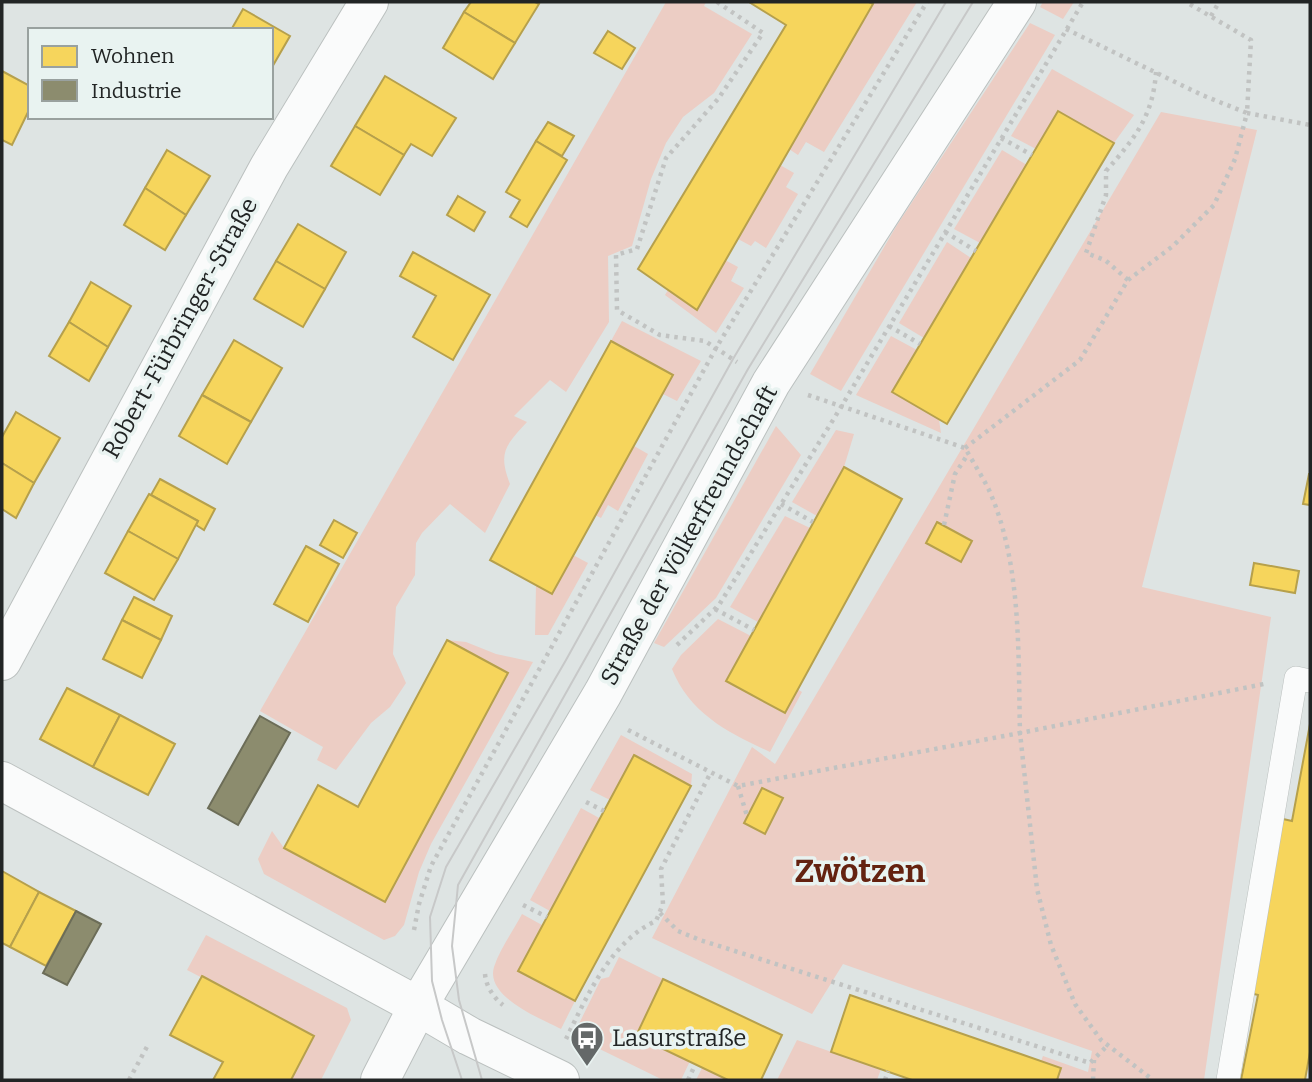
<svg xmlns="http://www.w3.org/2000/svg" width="1312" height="1082" font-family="Bitter,serif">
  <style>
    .green { fill: #eccdc4 }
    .homes { fill: #f6d55c; stroke: #b6a04c; stroke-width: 2 }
    .industry { fill: #8c8c6e; stroke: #6c6d58; stroke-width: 2 }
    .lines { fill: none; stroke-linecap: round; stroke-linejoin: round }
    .lane-casing { stroke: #bbc0bf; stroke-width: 24 }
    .street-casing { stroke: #bbc0bf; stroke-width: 40 }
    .secondary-casing { stroke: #bbc0bf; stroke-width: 40 }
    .path { stroke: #c1c3c2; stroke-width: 4.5; stroke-dasharray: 3.5 5; stroke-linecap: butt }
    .lane { stroke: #fafbfb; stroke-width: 23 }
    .street { stroke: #fafbfb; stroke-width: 38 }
    .secondary { stroke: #fafbfb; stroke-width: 38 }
    .tram { stroke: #c7c8c8; stroke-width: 2 }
    .labels { text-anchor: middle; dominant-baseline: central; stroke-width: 7; stroke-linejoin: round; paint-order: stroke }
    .street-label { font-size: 24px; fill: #222525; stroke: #e9f3f1 }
    .poi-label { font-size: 24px; fill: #222525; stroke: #e9f3f1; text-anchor: start }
    .district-label { font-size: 32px; font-weight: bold; fill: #642210; stroke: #e9f3f1 }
  </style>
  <rect width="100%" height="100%" fill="#dee4e3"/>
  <g class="green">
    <path d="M 666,2 L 706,2 L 704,6 L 752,34 L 714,93 L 683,117 L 666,143 L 651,179 L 632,246 L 608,256 L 609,322 L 566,392 L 550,380 L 514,416 L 527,422 C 505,446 498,453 510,484 L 485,533 L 450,504 L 422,533 L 416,543 L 415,575 L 396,607 L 393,654 L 406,683 L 390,707 L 371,723 L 336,770 L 317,760 L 323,747 L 260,711 Z"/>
    <polygon points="869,2 917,2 824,152 806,142 798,155 789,149 873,4"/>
    <polygon points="1043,2 1074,2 1063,19 1040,7"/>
    <polygon points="1030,23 1055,35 841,391 810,374 897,225"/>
    <polygon points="1052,69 1134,115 1114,143 1036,149 1011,136"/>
    <polygon points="1161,112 1257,130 1142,587 1271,617 1204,1080 1057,1080 1061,1068 1041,1061 1043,1056 1088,1072 1092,1051 843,964 812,1014 652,938 752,747 775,764"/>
    <polygon points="1002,150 1027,165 980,243 954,229"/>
    <polygon points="780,165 794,173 786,187 798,194 766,248 755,241 751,246 738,239"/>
    <polygon points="947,242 971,258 924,338 899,323"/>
    <polygon points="725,260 738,267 731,281 744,288 716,333 665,295 668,290 697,309"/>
    <polygon points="622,321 701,361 677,401 663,394 611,341"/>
    <polygon points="891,336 917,350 893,392 939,420 941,433 856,395"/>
    <polygon points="776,426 801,455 716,598 664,647 654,643"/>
    <polygon points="836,430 854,434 844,467 817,516 792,502"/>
    <polygon points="634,446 648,454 618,511 608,505 601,518 595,515"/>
    <polygon points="785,516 810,528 758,622 730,607"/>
    <polygon points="573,555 588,563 548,635 535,635 536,585"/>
    <path d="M 718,619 L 751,636 L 726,681 L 784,713 L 797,689 L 802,692 L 770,752 C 729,733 690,714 672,669 L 681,655 Z"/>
    <polygon points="447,640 466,642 496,654 533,662 431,844 419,872 404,925 395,936 384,940 264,874 258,859 272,831 284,848 385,902 508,673"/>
    <polygon points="621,735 692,774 691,786 635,756 610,800 590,790"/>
    <polygon points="581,808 601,819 550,911 530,900"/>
    <path d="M 522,914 L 542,925 L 518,971 L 575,1001 L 561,1029 C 540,1018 485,997 494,967 C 500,949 513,931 522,914 Z"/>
    <polygon points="206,935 347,1008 351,1020 321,1080 291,1080 314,1036 187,970"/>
    <polygon points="619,957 663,979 636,1036 690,1061 681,1080 663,1080 573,1036 601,979 609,977"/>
    <polygon points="797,1040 881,1069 877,1080 777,1080"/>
    <polygon points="702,1068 728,1080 696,1080"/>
  </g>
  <g class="homes">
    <polygon points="471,2 535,2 539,4 515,43 464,12"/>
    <polygon points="749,2 869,2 873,4 697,310 638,269 786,25"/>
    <polygon points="243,9 290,36 271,69 271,30 231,30"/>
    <polygon points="464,12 515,43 493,79 443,48"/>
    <polygon points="608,31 635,48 622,69 594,53"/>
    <polygon points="2,71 30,86 30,108 12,145 2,140"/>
    <polygon points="385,76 456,118 432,156 411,144 404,155 355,126"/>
    <polygon points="1058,111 1114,143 947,424 892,392"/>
    <polygon points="548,122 574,136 562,156 536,141"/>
    <polygon points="355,126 404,155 380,195 331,166"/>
    <polygon points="536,141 567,160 527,227 510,217 520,200 506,192"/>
    <polygon points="167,150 210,176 186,215 145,188"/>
    <polygon points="145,188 186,215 165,250 124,225"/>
    <polygon points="458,196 485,212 474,231 447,215"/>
    <polygon points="298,224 346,252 325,289 276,261"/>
    <polygon points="413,252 490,295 453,360 413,337 436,296 400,276"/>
    <polygon points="276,261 325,289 303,327 254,299"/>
    <polygon points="91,282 131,306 108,347 69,322"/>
    <polygon points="69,322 108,347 89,381 49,356"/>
    <polygon points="234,340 282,368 251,422 202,395"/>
    <polygon points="611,341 673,375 552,594 490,560"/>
    <polygon points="202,395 251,422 227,464 179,436"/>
    <polygon points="16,412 60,438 34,483 2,463 2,437"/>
    <polygon points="2,463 34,483 16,518 2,509"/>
    <polygon points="844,467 902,499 785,713 726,681"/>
    <polygon points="1309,474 1310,474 1310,505 1303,504"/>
    <polygon points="160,479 215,509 204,530 196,525 198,521 151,495"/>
    <polygon points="149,494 198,521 178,559 128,531"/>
    <polygon points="334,520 357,533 343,558 320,545"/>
    <polygon points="937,522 972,541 961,562 926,543"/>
    <polygon points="128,531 178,559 154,600 105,573"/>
    <polygon points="306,546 339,564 308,622 274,604"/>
    <polygon points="1254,563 1299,571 1295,593 1250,585"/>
    <polygon points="134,597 172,616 161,640 122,620"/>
    <polygon points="122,620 161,640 142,678 103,659"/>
    <polygon points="447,640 508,673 385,902 284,848 318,785 358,807"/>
    <polygon points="67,688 120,715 93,767 40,739"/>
    <polygon points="120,715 175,744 148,795 93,767"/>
    <polygon points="1310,724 1310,1052 1305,1080 1241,1080 1258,995 1250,993 1283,819 1292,821"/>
    <polygon points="634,755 691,786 575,1001 518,971"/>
    <polygon points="762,788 783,798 765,834 744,823"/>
    <polygon points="2,871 39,892 10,947 2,943"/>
    <polygon points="39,892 76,911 46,966 10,947"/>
    <polygon points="202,976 314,1036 291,1080 213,1080 223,1062 170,1035"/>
    <polygon points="663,979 782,1035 761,1080 728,1080 636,1036"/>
    <polygon points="850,995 1061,1068 1057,1080 912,1080 831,1052"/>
  </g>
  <g class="industry">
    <polygon points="260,716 290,733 238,825 208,808"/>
    <polygon points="76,911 101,924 67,985 43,973"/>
  </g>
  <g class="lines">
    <defs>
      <polyline id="lane" points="1228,1080 1296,678 1310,681"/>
      <g id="street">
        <polyline points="2,661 269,167 369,2"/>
        <polyline points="2,781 418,1006"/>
      </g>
      <g id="secondary">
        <polyline points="418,1006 469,1036 560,1080"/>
        <polyline points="380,1080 418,1006 603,693 771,383 1017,2"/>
      </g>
    </defs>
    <use href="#lane" class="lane-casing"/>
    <use href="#street" class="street-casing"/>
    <use href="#secondary" class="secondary-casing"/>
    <g class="path">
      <polyline points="717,2 763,33 718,99 666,158 637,249 616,255 617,310 660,335 705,341 737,362"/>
      <polyline points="1211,16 1219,2"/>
      <polyline points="1066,29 1202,95 1247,113 1251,40 1186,2"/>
      <polyline points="1001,138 1032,155"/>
      <polyline points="945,232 976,251"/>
      <path d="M 1128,280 L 1105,260 L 1086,253 L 1106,195 L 1106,171 C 1134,139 1153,117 1156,72"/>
      <polyline points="889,326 920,344"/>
      <path d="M 808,395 L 965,448 C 973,462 982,476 989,490 C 1022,564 1018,654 1020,733 L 1264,684"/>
      <polyline points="965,448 1080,360 1128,280 1173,246 1214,205 1235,159 1247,113 1310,125"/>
      <polyline points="781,504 813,522"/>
      <polyline points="944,525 955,474 968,454"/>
      <polyline points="715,609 754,630"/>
      <polyline points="677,645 719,605 841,407 1083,2"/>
      <polyline points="628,730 738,786 1020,733 1037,889 1051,945 1075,1004 1101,1040 1153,1080"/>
      <polyline points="738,786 747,816"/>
      <polyline points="586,802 604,811"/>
      <polyline points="523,905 547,917"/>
      <polyline points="660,913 678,931 700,940 1090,1063 1108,1045"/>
      <polyline points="414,930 419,904 431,866 716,348 927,2"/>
      <path d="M 485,974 C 486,986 493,997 503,1005"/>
      <path d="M 566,1039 C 587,996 611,941 656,921 L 663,904 L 661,869 L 711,772"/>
      <polyline points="129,1080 149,1043"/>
      <polyline points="688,1080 695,1065"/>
      <polyline points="885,1080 888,1071"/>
      <polyline points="1093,1080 1094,1060"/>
    </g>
    <use href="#lane" class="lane"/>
    <use href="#street" class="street"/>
    <use href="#secondary" class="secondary"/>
    <g class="tram">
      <polyline points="462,1080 442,1020 432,981 430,917 446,867 566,660 733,359 946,2"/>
      <polyline points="482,1080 459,1000 452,946 458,885 748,369 973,2"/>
    </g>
  </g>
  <defs>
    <symbol id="bus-pin" viewBox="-11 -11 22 30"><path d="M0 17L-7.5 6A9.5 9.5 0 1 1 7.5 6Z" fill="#646868" stroke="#e9f3f1"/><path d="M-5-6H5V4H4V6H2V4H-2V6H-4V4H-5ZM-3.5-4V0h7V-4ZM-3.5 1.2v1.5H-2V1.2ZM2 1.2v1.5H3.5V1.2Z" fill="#fff"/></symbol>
  </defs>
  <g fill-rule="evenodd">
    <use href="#bus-pin" x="568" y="1019" width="38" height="52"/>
  </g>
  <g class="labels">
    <g class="street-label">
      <text transform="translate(180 328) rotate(-61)">Robert-Fürbringer-Straße</text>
      <text transform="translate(689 535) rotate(-61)">Straße der Völkerfreundschaft</text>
    </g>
    <g class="poi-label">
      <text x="612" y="1038">Lasurstraße</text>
    </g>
    <g class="district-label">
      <text x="860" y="871">Zwötzen</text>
    </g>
  </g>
  <rect width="1312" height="1082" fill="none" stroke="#222525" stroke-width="7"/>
  <rect x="28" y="28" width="245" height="91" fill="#e9f3f1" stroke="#99a19f" stroke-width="2"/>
  <rect x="42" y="46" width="35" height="21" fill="#f6d55c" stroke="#99a19f" stroke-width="2"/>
  <text x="91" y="63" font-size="21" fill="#222525">Wohnen</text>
  <rect x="42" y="80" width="35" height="21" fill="#8c8c6e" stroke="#99a19f" stroke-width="2"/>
  <text x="91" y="98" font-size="21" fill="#222525">Industrie</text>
</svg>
